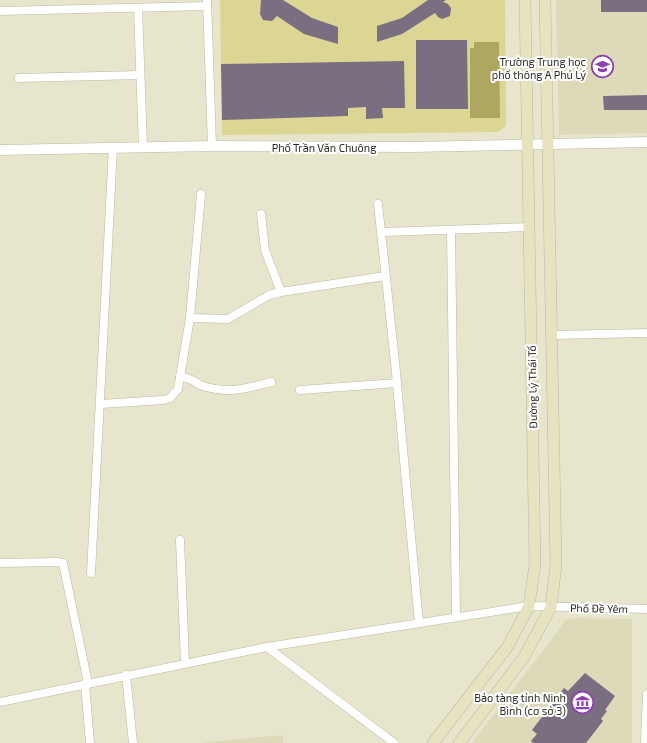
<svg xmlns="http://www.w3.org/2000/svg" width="647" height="743" font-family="'Exo 2',sans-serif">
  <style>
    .built { fill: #dddaba }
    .green { fill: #dcd695 }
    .water { fill: #aea75f }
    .building { fill: #7a6e81 }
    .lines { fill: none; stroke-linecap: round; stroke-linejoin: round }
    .minor-casing { stroke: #bbb9a1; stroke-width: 9 }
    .tertiary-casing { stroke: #bbb9a1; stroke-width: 11 }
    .secondary-casing { stroke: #bbb9a1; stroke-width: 12 }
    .minor { stroke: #fff; stroke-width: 8 }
    .tertiary { stroke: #fff; stroke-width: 10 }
    .secondary { stroke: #e7e3c1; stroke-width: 11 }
    .labels { text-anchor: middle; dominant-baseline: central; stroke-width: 4; stroke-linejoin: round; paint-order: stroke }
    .poi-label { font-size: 11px; fill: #2d2c23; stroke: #fff; text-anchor: end }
    .street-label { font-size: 11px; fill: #2d2c23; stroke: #fff }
  </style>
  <rect width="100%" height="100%" fill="#e7e5cc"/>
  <g class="built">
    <polygon points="556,0 647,0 647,133 559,135"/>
    <polygon points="575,618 632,619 632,743 472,743 566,620"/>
    <polygon points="283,735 283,743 199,743"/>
  </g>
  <polygon class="green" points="220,0 505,0 506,126 498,132 222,135"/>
  <polygon class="water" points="474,42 499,42 500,118 470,118 470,48 474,48"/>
  <g class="building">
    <polygon points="261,0 283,0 312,18 338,27 338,44 304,34 277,16 272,21 263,20 260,14"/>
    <polygon points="428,0 446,0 443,2 448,4 451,8 450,16 442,19 438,17 435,13 402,34 377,42 377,26 402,18"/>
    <rect x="601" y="0" width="46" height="12"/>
    <polygon points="416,40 467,40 468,109 416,109"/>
    <polygon points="404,61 405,108 382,108 383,118 366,119 366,107 348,108 348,116 222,120 221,64"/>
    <polygon points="647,95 647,110 604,110 603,96"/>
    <polygon points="585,673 615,696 605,710 607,711 601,719 603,721 586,743 533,743 531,741 537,734 532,730 564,688 568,691"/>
  </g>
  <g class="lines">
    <defs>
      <g id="minor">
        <polyline points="207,0 212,146"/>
        <polyline points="138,8 143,147"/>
        <polyline points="0,11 207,6"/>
        <polyline points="19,78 140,75"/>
        <polyline points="378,204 395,362 419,623"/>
        <polyline points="261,214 265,250 281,292"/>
        <polyline points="451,230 456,617"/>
        <polyline points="382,232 529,227"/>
        <polyline points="190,318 228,319 269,295 281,292 385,276"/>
        <polyline points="552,335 647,333"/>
        <path d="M 180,377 C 196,378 194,385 206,387 C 231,394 247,388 271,382"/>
        <polyline points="300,390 397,383"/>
        <polyline points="101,404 163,400 170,398 178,389 190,318 201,194"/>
        <polyline points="180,540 185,663"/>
        <polyline points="0,563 57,562 63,563 88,683"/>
        <polyline points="91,573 113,147"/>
        <polyline points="267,647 394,743"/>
        <polyline points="126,675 133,743"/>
        <polyline points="85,684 90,743"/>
        <polyline points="0,702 267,647 529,606 647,609"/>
        <polyline points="645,743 647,694"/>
      </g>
      <polyline id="tertiary" points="0,150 212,146 413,147 647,142"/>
      <g id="secondary">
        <polyline points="433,743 508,646 529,606 535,565 525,0"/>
        <polyline points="459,743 524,657 551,607 556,564 545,0"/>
      </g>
    </defs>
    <use href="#minor" class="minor-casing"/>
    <use href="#tertiary" class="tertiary-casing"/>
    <use href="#secondary" class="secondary-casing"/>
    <use href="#minor" class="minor"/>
    <use href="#tertiary" class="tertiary"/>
    <use href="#secondary" class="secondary"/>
  </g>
  <defs>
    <symbol id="school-ring" viewBox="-11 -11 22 22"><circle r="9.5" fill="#fff" stroke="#8d40b1" stroke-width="1.5"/><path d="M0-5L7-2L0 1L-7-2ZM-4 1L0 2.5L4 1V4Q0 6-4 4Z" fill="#8d40b1"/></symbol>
    <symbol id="museum-ring" viewBox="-11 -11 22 22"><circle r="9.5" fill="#fff" stroke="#8d40b1" stroke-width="1.5"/><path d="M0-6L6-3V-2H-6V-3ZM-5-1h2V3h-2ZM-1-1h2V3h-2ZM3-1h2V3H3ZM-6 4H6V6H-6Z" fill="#8d40b1"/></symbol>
  </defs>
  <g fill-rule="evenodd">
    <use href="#school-ring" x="590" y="54" width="25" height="25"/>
    <use href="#museum-ring" x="570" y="690" width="25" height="25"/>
  </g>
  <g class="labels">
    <g class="poi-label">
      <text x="586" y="61">Trường Trung học<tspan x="586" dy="13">phổ thông A Phủ Lý</tspan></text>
      <text x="566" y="697">Bảo tàng tỉnh Ninh<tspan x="566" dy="13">Bình (cơ sở 3)</tspan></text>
    </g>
    <g class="street-label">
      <text x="324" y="147">Phố Trần Văn Chuông</text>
      <text transform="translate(532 387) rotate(-91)">Đường Lý Thái Tổ</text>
      <text transform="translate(599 608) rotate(1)">Phố Đề Yêm</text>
    </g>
  </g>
</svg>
